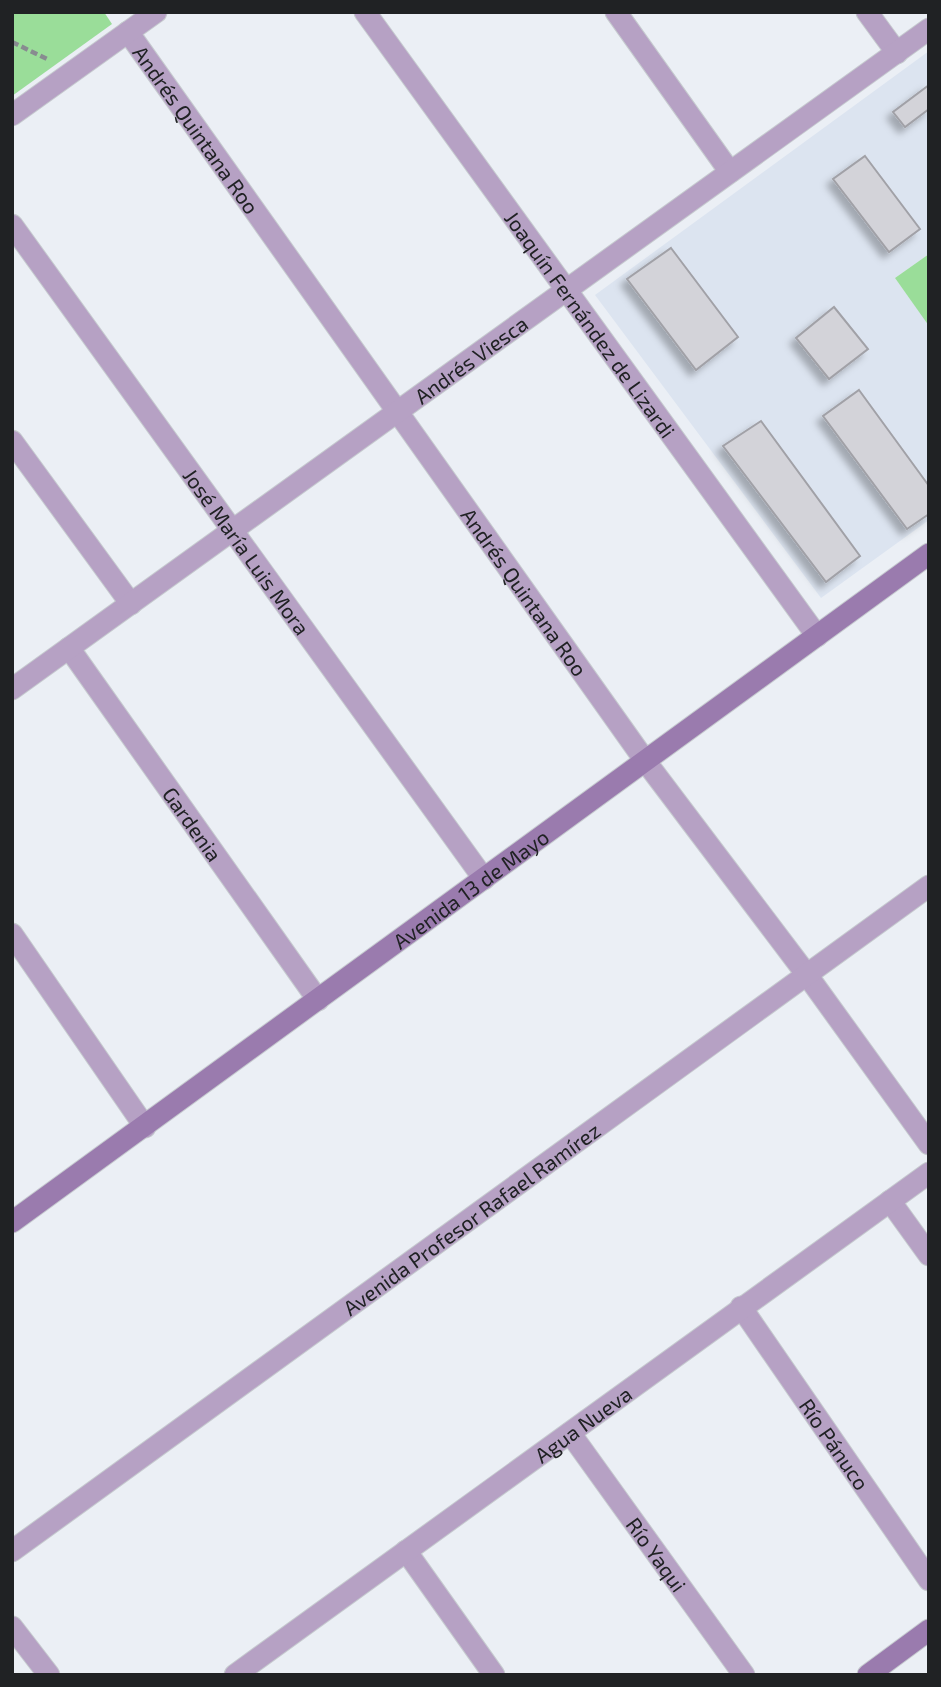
<svg xmlns="http://www.w3.org/2000/svg" width="941" height="1687" font-family="'Exo 2',sans-serif">
  <style>
    .built { fill: #dce4f0 }
    .green { fill: #9add99 }
    .building { fill: #d3d3d9; stroke: #a1a1a7; stroke-width: 2; filter: url(#shadow) }
    .lines { fill: none; stroke-linecap: round; stroke-linejoin: round }
    .street-casing { stroke: #c6cacf; stroke-width: 23 }
    .secondary-casing { stroke: #c6cacf; stroke-width: 23 }
    .path { stroke: #888b90; stroke-width: 4.5; stroke-dasharray: 7 3.5; stroke-linecap: butt }
    .street { stroke: #b6a1c4; stroke-width: 21 }
    .secondary { stroke: #9a7bae; stroke-width: 21 }
    .labels { text-anchor: middle; dominant-baseline: central; stroke-width: 5; stroke-linejoin: round; paint-order: stroke }
    .street-label { font-size: 21px; fill: #202224; stroke: #fbfcff }
  </style>
  <defs>
    <filter id="shadow"><feDropShadow dx="-6" dy="6" stdDeviation="3.5" flood-color="#0004"/></filter>
  </defs>
  <rect width="100%" height="100%" fill="#ebeff5"/>
  <polygon class="built" points="929,51 929,254 895,278 929,325 929,520 821,598 595,295"/>
  <g class="green">
    <polygon points="12,12 104,12 112,24 12,96"/>
    <polygon points="929,254 929,326 895,278"/>
  </g>
  <g class="building">
    <polygon points="929,85 929,109 905,127 893,112"/>
    <polygon points="865,156 920,229 889,252 833,179"/>
    <polygon points="671,248 738,337 696,370 627,279"/>
    <polygon points="834,307 868,349 829,379 796,338"/>
    <polygon points="859,390 929,486 929,514 907,529 823,416"/>
    <polygon points="761,421 860,556 826,582 723,446"/>
  </g>
  <g class="lines">
    <defs>
      <g id="street">
        <path id="s1" d="M 365,12 L 817,636"/>
        <polyline points="616,12 730,172"/>
        <polyline points="867,12 897,53"/>
        <path id="s2" d="M 128,32 L 646,762 L 807,975 L 929,1144"/>
        <polyline points="12,115 156,12"/>
        <path id="s3" d="M 12,225 L 484,879"/>
        <polyline points="12,441 131,604"/>
        <path id="s4" d="M 69,648 L 318,1000"/>
        <path id="s5" d="M 12,689 L 929,29"/>
        <polyline points="12,934 145,1127"/>
        <polyline points="890,1201 929,1255"/>
        <path id="s6" d="M 741,1307 L 929,1580"/>
        <path id="s7" d="M 570,1433 L 744,1675"/>
        <path id="s8" d="M 12,1551 L 929,886"/>
        <polyline points="406,1551 494,1675"/>
        <polyline points="12,1627 49,1675"/>
        <path id="s9" d="M 235,1675 L 929,1173"/>
      </g>
      <g id="secondary">
        <path id="s10" d="M 12,1222 L 929,554"/>
        <polyline points="868,1675 929,1630"/>
      </g>
    </defs>
    <use href="#street" class="street-casing"/>
    <use href="#secondary" class="secondary-casing"/>
    <polyline class="path" points="12,42 49,60"/>
    <use href="#street" class="street"/>
    <use href="#secondary" class="secondary"/>
  </g>
  <g class="labels">
    <g class="street-label">
      <text stroke="none"><textPath href="#s2" startOffset="119">Andrés Quintana Roo</textPath></text>
      <text stroke="none"><textPath href="#s1" startOffset="385">Joaquín Fernández de Lizardi</textPath></text>
      <text stroke="none"><textPath href="#s5" startOffset="565">Andrés Viesca</textPath></text>
      <text stroke="none"><textPath href="#s3" startOffset="402">José María Luis Mora</textPath></text>
      <text stroke="none"><textPath href="#s2" startOffset="686">Andrés Quintana Roo</textPath></text>
      <text stroke="none"><textPath href="#s4" startOffset="215">Gardenia</textPath></text>
      <text stroke="none"><textPath href="#s10" startOffset="567">Avenida 13 de Mayo</textPath></text>
      <text stroke="none"><textPath href="#s8" startOffset="567">Avenida Profesor Rafael Ramírez</textPath></text>
      <text stroke="none"><textPath href="#s9" startOffset="429">Agua Nueva</textPath></text>
      <text stroke="none"><textPath href="#s6" startOffset="166">Río Pánuco</textPath></text>
      <text stroke="none"><textPath href="#s7" startOffset="149">Río Yaqui</textPath></text>
    </g>
  </g>
  <rect width="941" height="1687" fill="none" stroke="#202224" stroke-width="28"/>
</svg>
